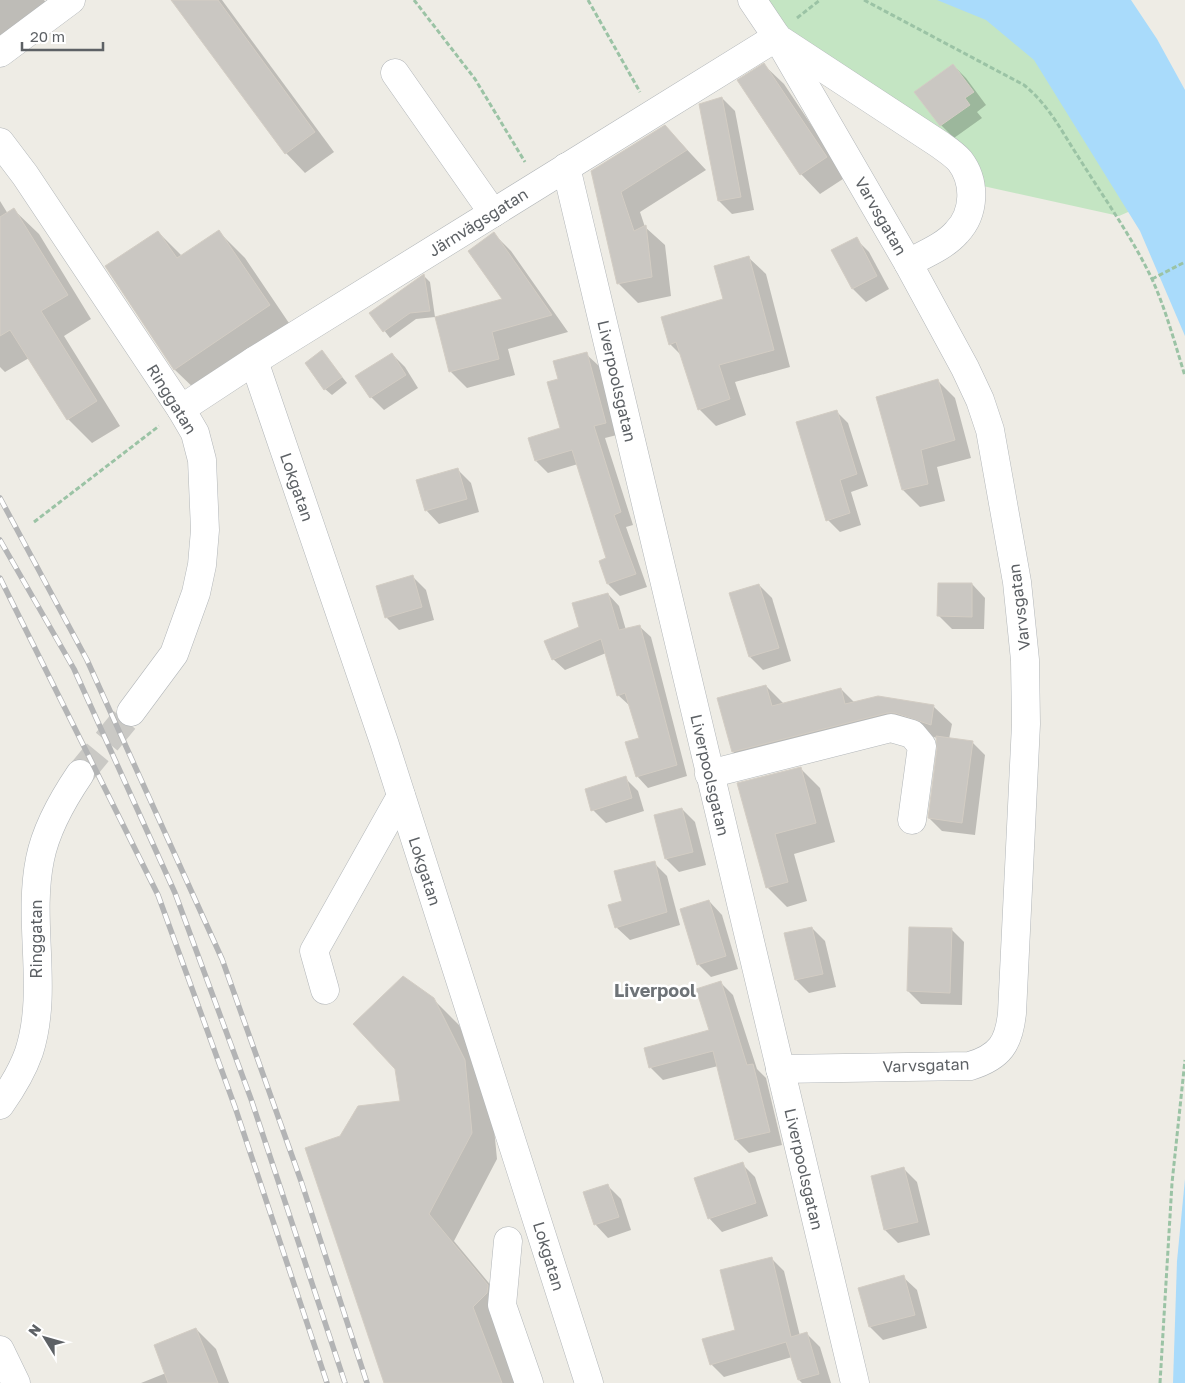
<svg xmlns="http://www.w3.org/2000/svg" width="1185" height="1383" font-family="'Golos Text',sans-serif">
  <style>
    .green { fill: #c4e5c3 }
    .water { fill: #a9dbfb }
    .shadow { fill: #0003 }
    .building { fill: #cac7c2; stroke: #d3cdc4 }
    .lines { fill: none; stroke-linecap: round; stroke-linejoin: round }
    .minor-tunnel { stroke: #cac9c5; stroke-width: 28; stroke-dasharray: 28 14; stroke-linecap: butt }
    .minor-casing { stroke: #b2b6b9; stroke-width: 29 }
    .path { stroke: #9bc3a5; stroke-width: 3; stroke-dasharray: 5 2.5; stroke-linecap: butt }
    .minor { stroke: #fff; stroke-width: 28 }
    .rail-casing { stroke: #b3b4b5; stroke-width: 5.5 }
    .rail { stroke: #fff; stroke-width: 4; stroke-dasharray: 11; stroke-linecap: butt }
    .labels { text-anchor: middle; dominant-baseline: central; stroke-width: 5; stroke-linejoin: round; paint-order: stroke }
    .street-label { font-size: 16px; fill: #5d6165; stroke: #fff }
    .neighbourhood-label { font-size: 18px; font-weight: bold; fill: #6e7377; stroke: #fff }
  </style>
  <rect width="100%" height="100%" fill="#eeece5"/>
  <polygon class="green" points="754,0 1074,0 1185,187 1119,216 983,186 769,23"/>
  <g class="water">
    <polygon points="937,0 1131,0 1157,39 1185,90 1185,336 1140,231 1034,60 986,20"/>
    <polygon points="1185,1179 1185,1383 1173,1383 1177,1261"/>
  </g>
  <g class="shadow">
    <polygon points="0,0 44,0 57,18 0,59"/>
    <polygon points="173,0 222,0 334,152 305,173 286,153"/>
    <polygon points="764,65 784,84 846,177 820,194 801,174"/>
    <polygon points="953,65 966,78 986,105 977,112 982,118 954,138 941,125"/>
    <polygon points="722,98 735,111 754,210 732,214 719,201 701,105"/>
    <polygon points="665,126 706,170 640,212 645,227 665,245 671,296 638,303 619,284 593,171"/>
    <polygon points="0,201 8,214 14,210 39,234 91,319 64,336 120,426 92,443 68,419 29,358 5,372 0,367"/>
    <polygon points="158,232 182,256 219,232 245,258 295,332 201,395 175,370 106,267"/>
    <polygon points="494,234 511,251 568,332 508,349 515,375 467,388 450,371 504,300"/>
    <polygon points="856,239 869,252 889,289 866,302 853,289 833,251"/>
    <polygon points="749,258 766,274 790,367 735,382 746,415 716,426 699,409 682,356 670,344 725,300"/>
    <polygon points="424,276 430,282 435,317 416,319 390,338 371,313"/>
    <polygon points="322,352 347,383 332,395 325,389"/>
    <polygon points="392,354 405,367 418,388 384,410 371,397"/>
    <polygon points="586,354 599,366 617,435 605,438 633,525 626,527 647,587 620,596 608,584 608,559 578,464 548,473 536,461 561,429 559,380"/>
    <polygon points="938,381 955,398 971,458 937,467 945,501 920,507 903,490"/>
    <polygon points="836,411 848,423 868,486 851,492 861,525 840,532 828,520"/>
    <polygon points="458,470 471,483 479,512 439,524 426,510"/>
    <polygon points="413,577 426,590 434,620 399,630 386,617"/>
    <polygon points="972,584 985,598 984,629 952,629 938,615"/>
    <polygon points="759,585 772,598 791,661 763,670 750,657"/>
    <polygon points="608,594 619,606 626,630 639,626 651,637 687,776 648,788 637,776 640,738 630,706 618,695 606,653 565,670 553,659"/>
    <polygon points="766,686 784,704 841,689 855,703 933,706 952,724 949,739 972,742 985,755 975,835 942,831 929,818 939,748 937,738 914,731 751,770 733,752"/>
    <polygon points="800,768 820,788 835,842 794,854 807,901 787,907 767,887 738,784"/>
    <polygon points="625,778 638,791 644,811 606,823 593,810"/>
    <polygon points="682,809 695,822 706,865 679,872 666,859"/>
    <polygon points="654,863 667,876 680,925 630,940 616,927 623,902"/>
    <polygon points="709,901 722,915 738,969 711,977 698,964"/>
    <polygon points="812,928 825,941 836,987 809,993 796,980"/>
    <polygon points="951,929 964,942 962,1005 921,1004 908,991"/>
    <polygon points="720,982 733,995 757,1069 766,1078 782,1145 749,1153 736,1140 718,1066 663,1080 650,1067 710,1031"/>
    <polygon points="433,999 459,1025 490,1087 497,1159 454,1241 513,1312 517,1383 385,1383 341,1137 402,1102"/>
    <polygon points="742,1164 755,1177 768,1216 722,1232 709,1218"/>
    <polygon points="904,1169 917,1182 930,1235 898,1243 885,1230 872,1177"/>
    <polygon points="608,1186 621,1199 631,1230 608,1238 595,1224"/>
    <polygon points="771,1258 784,1271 800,1336 807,1334 820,1347 831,1383 802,1383 799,1380 792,1357 724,1377 711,1364 736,1330"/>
    <polygon points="903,1277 917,1290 927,1328 883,1340 870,1327"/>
    <polygon points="196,1329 216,1349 229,1383 141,1383 166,1373"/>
  </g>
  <g class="building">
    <polygon points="171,0 218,0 315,132 285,154"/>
    <polygon points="764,63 827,157 800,175 737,80"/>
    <polygon points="953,64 974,92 965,98 970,105 940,126 914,92"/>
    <polygon points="722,97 741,197 718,201 699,104"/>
    <polygon points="665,125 687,150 621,192 634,231 646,225 652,277 617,284 591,171"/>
    <polygon points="14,208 68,295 41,311 97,401 67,420 10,330 0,336 0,217"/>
    <polygon points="219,230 270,305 174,370 105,266 158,231 177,258"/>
    <polygon points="494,232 552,315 492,332 499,359 449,372 435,317 502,299 468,251"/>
    <polygon points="857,237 877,276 852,289 831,250"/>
    <polygon points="749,256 774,350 719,365 730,399 698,410 676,342 669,345 661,317 723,299 714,266"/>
    <polygon points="424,274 430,311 410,313 383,332 369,313"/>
    <polygon points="322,350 342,377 324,390 305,363"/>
    <polygon points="587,352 606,423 594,426 621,512 614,515 636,574 607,584 599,561 606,558 572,450 535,461 528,438 560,428 547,382 558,379 553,361"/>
    <polygon points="392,353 406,375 370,398 355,376"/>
    <polygon points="938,379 955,440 921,450 928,484 902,490 876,397"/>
    <polygon points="837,410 857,474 840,480 850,513 826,521 796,422"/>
    <polygon points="458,468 467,499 425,511 416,480"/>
    <polygon points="413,575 422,607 385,618 376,586"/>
    <polygon points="938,583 972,583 972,617 937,616"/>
    <polygon points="759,584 779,648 749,657 729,593"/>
    <polygon points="608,593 619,630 640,625 677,765 636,777 625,742 639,738 625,693 617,696 601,639 552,660 544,641 579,627 572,603"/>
    <polygon points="766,685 772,706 841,688 845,704 878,696 934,705 931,725 895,713 887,713 732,752 717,698"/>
    <polygon points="936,736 973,741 962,823 928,818 937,748"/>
    <polygon points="801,767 816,823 775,834 788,882 766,888 737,783"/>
    <polygon points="626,776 632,798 591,811 585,789"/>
    <polygon points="682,808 693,852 665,859 654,815"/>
    <polygon points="655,861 667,912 615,928 608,905 622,901 614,871"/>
    <polygon points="709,900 726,956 697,965 680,909"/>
    <polygon points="812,927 823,974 795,980 784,933"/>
    <polygon points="909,927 952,928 950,993 907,991"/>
    <polygon points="403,976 434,998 465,1060 472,1133 429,1214 488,1285 487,1293 473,1307 502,1383 384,1383 305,1148 340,1136 358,1106 400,1101 395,1069 353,1024"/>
    <polygon points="721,981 747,1065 753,1064 770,1132 735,1140 713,1051 649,1068 644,1048 709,1030 696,989"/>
    <polygon points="743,1162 756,1203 708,1219 694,1178"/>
    <polygon points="904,1167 918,1222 884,1230 871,1176"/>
    <polygon points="608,1184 619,1217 594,1225 583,1192"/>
    <polygon points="772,1257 791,1337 807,1332 819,1374 798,1380 786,1342 710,1365 702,1339 735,1330 720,1270"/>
    <polygon points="904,1275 915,1315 869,1327 858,1288"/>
    <polygon points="196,1328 218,1383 168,1383 154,1345"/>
  </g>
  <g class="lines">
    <polyline class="minor-tunnel" points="80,774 131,712"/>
    <defs>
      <g id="minor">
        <path d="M 752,0 L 777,37 L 908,263 L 965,368 L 980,400 L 990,430 L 1017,582 L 1025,660 L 1026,724 L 1012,1013 C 1009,1043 1000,1057 970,1066 L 780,1069"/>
        <path d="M 782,41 L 939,144 C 946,149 955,155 960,161 C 976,182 975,213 957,232 C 945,246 925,254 908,263"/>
        <polyline points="0,53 71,0"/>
        <polyline points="395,73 493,213"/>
        <polyline points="0,142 25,175 181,409 195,433 202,460 205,530 202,565 196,593 174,654 131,712"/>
        <polyline points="566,167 855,1383"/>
        <polyline points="254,361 384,742 589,1383"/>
        <polyline points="181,409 254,361 777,37"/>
        <polyline points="709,774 891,728 912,734 922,746 912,820"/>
        <polyline points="325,990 314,951 401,796"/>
        <path d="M 0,1105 C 12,1088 22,1072 29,1052 C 49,990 27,922 40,859 C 46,829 63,799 80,774"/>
        <polyline points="508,1241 502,1305 529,1383"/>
        <polyline points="0,1350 16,1383"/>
      </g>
    </defs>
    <use href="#minor" class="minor-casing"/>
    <g class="path">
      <polyline points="414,0 475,79 525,162"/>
      <polyline points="588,0 640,92"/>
      <path d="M 864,0 L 1024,85 C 1049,105 1062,132 1079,158 C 1104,198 1132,237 1152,279 C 1166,310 1175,344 1185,376"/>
      <polyline points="797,18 820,0"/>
      <polyline points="1152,279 1185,262"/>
      <polyline points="34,522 159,426"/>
      <polyline points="1160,1383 1172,1183 1185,1060"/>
    </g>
    <use href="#minor" class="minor"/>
    <defs>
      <g id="rail">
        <polyline points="0,498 87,660 222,959 301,1181 367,1383"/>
        <polyline points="0,540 74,669 175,893 251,1099 345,1383"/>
        <polyline points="0,578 158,895 235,1107 327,1383"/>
      </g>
    </defs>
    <use href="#rail" class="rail-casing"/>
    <use href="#rail" class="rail"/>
  </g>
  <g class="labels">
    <g class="street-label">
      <text transform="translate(881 216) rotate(60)">Varvsgatan</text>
      <text transform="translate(478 222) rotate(-32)">Järnvägsgatan</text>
      <text transform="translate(617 381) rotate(77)">Liverpoolsgatan</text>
      <text transform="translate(172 399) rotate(58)">Ringgatan</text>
      <text transform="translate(297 487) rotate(71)">Lokgatan</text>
      <text transform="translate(1019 607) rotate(-97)">Varvsgatan</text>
      <text transform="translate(710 775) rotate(77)">Liverpoolsgatan</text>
      <text transform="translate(425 871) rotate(72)">Lokgatan</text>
      <text transform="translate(36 939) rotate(-90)">Ringgatan</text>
      <text transform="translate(926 1065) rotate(-2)">Varvsgatan</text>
      <text transform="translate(804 1169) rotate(77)">Liverpoolsgatan</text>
      <text transform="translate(549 1256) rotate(73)">Lokgatan</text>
    </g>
    <g class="neighbourhood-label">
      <text x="655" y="990">Liverpool</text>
    </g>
  </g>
  <g transform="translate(45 1338) rotate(307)" stroke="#ffffff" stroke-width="4" paint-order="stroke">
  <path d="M0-4L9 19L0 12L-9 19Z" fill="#5d6165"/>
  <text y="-8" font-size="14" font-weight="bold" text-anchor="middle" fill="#5d6165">N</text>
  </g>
  <path d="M22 42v8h81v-8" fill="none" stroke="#5d6165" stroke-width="2.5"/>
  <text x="30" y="42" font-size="15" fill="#5d6165" stroke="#ffffff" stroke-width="4" paint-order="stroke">20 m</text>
</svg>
